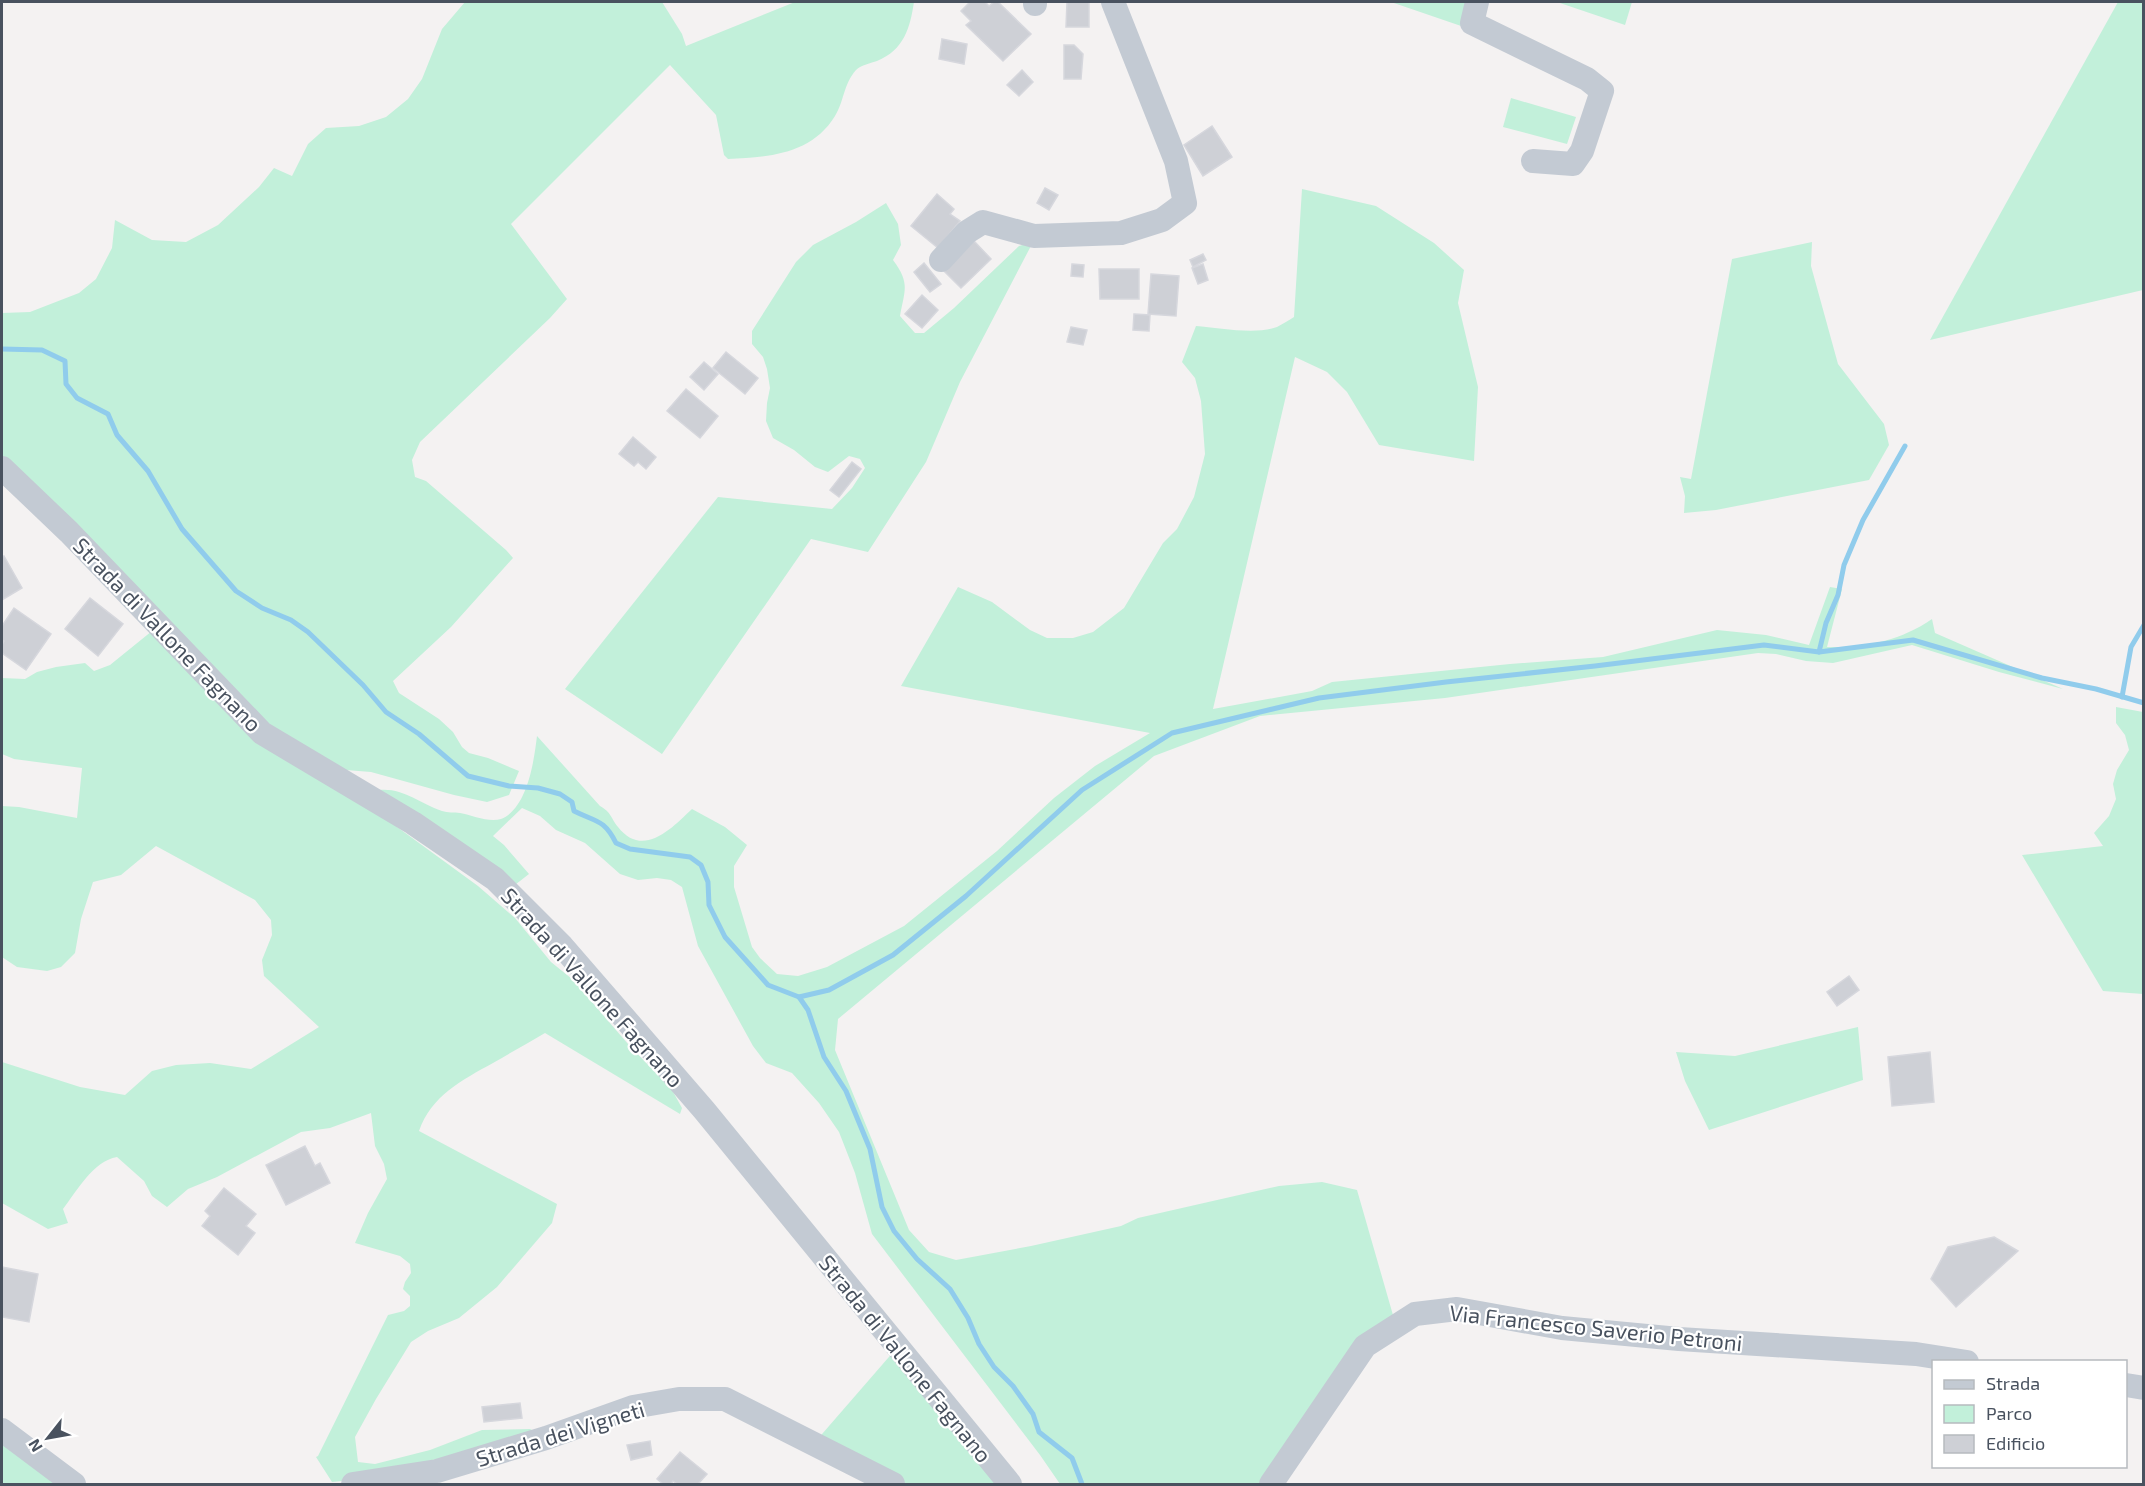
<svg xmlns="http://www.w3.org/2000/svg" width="2145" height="1486" font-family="'Exo 2',sans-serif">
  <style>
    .green { fill: #c2f0da }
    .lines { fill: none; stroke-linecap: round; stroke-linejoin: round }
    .stream { stroke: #90ccec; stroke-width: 5 }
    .building { fill: #ced0d6; stroke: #d6d7dd; stroke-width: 1.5 }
    .minor { stroke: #c3cad3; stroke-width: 24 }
    .labels { text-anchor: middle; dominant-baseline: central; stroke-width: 4.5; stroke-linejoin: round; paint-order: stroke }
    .street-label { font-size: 22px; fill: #49525f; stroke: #fff }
  </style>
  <rect width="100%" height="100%" fill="#f4f2f2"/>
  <g class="green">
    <path d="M 465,2 L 662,2 L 682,34 L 686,46 L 795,2 L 914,2 C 910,28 904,50 877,61 C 871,63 861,65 856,70 C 843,85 844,102 835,116 C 811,155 768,157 728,159 L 724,155 L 716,115 L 670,65 L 511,224 L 567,299 L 550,318 L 420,442 L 412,460 L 415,477 L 426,481 L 506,550 L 513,558 L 451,627 L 393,681 L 399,693 L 439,719 L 453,732 L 462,747 L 469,753 L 488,758 L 519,771 L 509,795 L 487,802 L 454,795 L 371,772 L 346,770 L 274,735 L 2,457 L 2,313 L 30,312 L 79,293 L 96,279 L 112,248 L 115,220 L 152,240 L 186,242 L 218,225 L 259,187 L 274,168 L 292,176 L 308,144 L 326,128 L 359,126 L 386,117 L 408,99 L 422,79 L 442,29 Z"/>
    <polygon points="1391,2 1472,2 1464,27"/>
    <polygon points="1557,2 1632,2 1625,25"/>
    <polygon points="2118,2 2143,2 2143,290 1930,340"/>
    <polygon points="1511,98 1576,117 1567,144 1503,127"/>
    <path d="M 1302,189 L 1376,206 L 1434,243 L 1464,270 L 1458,303 L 1478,387 L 1474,461 L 1379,445 L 1347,392 L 1327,372 L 1295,357 L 1213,709 L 1312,691 L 1332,682 L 1510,664 L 1603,657 L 1717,630 L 1766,635 L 1809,645 L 1830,587 L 1842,589 L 1827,647 C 1865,648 1900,641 1932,619 L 1935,633 L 2063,689 L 1999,672 L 1912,645 L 1833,663 L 1806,661 L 1776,654 L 1758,653 L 1445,698 L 1260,716 L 1154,756 L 838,1019 L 835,1050 L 909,1230 L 929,1252 L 956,1260 L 1031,1246 L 1121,1226 L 1138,1218 L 1279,1186 L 1322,1182 L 1357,1190 L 1395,1322 L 1264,1484 L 1060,1484 L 1040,1455 L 872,1234 L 855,1173 L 839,1132 L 819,1103 L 792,1073 L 766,1063 L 753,1046 L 698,946 L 682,887 L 671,880 L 657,878 L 638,880 L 620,874 L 585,843 L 556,830 L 540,816 L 522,808 L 493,836 L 504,845 L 529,874 L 511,888 L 373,791 C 400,785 417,802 442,811 C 448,813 454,812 460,813 C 472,815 489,823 501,819 C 528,808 534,760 537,736 L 600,806 C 612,813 610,817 618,827 C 643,859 672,828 692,809 L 725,827 L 747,845 L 734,866 L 734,887 L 752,947 L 760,958 L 777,974 L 798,976 L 827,967 L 904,926 L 997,851 L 1054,798 L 1095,766 L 1150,733 L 901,686 L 958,587 L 992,602 L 1030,630 L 1047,638 L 1073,638 L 1093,632 L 1124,608 L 1163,543 L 1177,529 L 1194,497 L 1205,454 L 1201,401 L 1195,378 L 1182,362 L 1196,326 C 1219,328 1256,335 1277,327 C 1283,324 1289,320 1294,317 Z"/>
    <path d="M 886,203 L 898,224 L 901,245 L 893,260 C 910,283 905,289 900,316 L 915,333 L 924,333 L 954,308 L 1019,246 L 1033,242 L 960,382 L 926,462 L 868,552 L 811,539 L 662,754 L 565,689 L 718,497 L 832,509 L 852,488 L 865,468 L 860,459 L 849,456 L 828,472 L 815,467 L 794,450 L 773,438 L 766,421 L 767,403 L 770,388 L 767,369 L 763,357 L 752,344 L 752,331 L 796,262 L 813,245 L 856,222 Z"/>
    <polygon points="1812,242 1811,266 1838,364 1884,424 1889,445 1869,480 1716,510 1684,513 1685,496 1680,477 1691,479 1732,259"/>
    <path d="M 152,631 L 393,824 L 478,886 L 515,918 L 551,962 L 572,979 L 628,1044 L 672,1090 L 682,1108 L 680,1114 L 545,1033 C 528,1043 510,1053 493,1063 C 462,1080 431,1096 419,1131 L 557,1204 L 552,1223 L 497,1287 L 459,1318 L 428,1331 L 411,1342 L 376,1399 L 355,1437 L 358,1462 L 375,1464 L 430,1450 L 482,1430 L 530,1429 L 540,1434 L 351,1480 L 332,1482 L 316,1457 L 318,1456 L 388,1315 L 404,1311 L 410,1306 L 410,1296 L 403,1289 L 405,1282 L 411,1273 L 410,1264 L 400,1256 L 355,1243 L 368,1213 L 387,1179 L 384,1164 L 375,1146 L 371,1113 L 330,1128 L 301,1132 L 217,1177 L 188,1189 L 167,1207 L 152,1196 L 144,1181 L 117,1157 C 93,1161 77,1191 63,1209 L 68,1223 L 48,1229 L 2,1203 L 2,1062 L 80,1087 L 125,1095 L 152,1071 L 176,1065 L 210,1063 L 251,1069 L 319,1027 L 264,976 L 262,960 L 272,935 L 271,920 L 255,900 L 156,846 L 121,875 L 93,882 L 81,919 L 75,953 L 61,967 L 47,971 L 17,967 L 2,957 L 2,806 L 19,807 L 77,818 L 82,768 L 14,759 L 2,754 L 2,678 L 25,679 L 37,672 L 56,667 L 85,663 L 94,671 L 110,665 Z"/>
    <polygon points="2116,707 2143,712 2143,994 2103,991 2022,855 2103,846 2094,833 2109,816 2116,799 2113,784 2117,770 2129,750 2125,735 2116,723"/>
    <polygon points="1858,1027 1863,1080 1709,1130 1685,1081 1676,1052 1735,1056"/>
    <polygon points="895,1350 1003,1484 903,1484 816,1441"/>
    <polygon points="2,1439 68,1484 2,1484"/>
  </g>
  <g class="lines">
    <g class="stream">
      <path d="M 2,349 L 42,350 L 65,361 L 66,384 L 77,398 L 108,414 L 117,435 L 148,471 L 182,529 L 236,591 L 262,608 L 291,620 L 308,632 L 363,685 L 386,712 L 419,734 L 468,776 L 509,786 L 538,788 L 560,794 L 572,802 L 574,811 C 596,822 604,819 616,843 L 630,849 L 690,857 L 701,865 L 708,882 L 709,905 L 725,937 L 768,985 L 799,997 L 808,1010 L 824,1057 L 846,1091 L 870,1149 L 882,1207 L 894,1231 L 917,1259 L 950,1289 L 968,1318 L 979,1344 L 994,1367 L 1013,1386 L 1033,1414 L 1039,1432 L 1072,1458 L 1082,1484"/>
      <polyline points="1819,652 1826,623 1838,595 1844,565 1863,520 1905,446"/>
      <polyline points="2122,697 2131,647 2144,625"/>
      <polyline points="799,997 829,990 893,955 966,896 1082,790 1172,733 1319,698 1446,682 1595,666 1764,645 1819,652 1913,640 2042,678 2096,689 2144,703"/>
    </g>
  </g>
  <g class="building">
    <polygon points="970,2 985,2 989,6 994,2 998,2 1031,34 1003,61 966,25 971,21 961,11"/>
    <polygon points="1067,2 1089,2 1089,27 1066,27"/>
    <polygon points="942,39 967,44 964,64 939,59"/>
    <polygon points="1064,45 1074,45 1083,54 1081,79 1064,79"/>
    <polygon points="1022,70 1033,82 1019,96 1007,85"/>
    <polygon points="1212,126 1232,157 1203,176 1184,145"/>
    <polygon points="1045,188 1058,195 1049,210 1037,203"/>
    <polygon points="937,194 954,209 950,214 960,221 938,248 911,226"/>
    <polygon points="974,241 991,259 961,288 944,271"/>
    <polygon points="1203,254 1206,260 1193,267 1190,260"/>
    <polygon points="924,263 941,284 930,292 914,272"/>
    <polygon points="1072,264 1084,265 1083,277 1071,276"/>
    <polygon points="1203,264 1208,280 1198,284 1192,268"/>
    <polygon points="1099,269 1139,269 1139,299 1100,299"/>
    <polygon points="1151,274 1179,276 1176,316 1148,314"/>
    <polygon points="922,295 938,310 922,328 905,314"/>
    <polygon points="1134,314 1150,315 1149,331 1133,330"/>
    <polygon points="1071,327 1087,330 1083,345 1067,342"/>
    <polygon points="726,352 758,378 745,394 713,368"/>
    <polygon points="704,362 718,374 704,390 690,377"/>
    <polygon points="686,389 718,416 700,438 667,411"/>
    <polygon points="633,437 656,457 646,469 638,462 634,466 619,454"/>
    <polygon points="852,462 861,469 839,497 830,490"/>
    <polygon points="4,556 22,588 2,600 2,557"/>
    <polygon points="90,598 123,624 98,656 65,629"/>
    <polygon points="14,608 51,634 26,670 2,653 2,645 4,641 2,640 2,626"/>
    <polygon points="1849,976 1859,990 1837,1006 1827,992"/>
    <polygon points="1930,1052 1934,1102 1892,1106 1888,1057"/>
    <polygon points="305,1146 315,1166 320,1163 330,1183 286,1205 266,1165"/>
    <polygon points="224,1188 256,1214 246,1226 255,1233 238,1255 202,1226 210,1216 205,1211"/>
    <polygon points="1994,1237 2018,1251 1956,1307 1931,1279 1948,1247"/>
    <polygon points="2,1267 38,1274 29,1322 2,1317"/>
    <polygon points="520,1403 522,1418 484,1422 482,1407"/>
    <polygon points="650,1441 652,1455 631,1460 627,1445"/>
    <polygon points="680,1452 707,1474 698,1484 677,1484 673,1481 671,1484 663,1484 657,1479"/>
  </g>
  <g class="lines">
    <g class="minor">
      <polyline points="1477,2 1472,23 1587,79 1602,91 1582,151 1573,164 1533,161"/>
      <polyline points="1035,4 1035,2"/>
      <polyline points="941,260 967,232 983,222 1034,236 1121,233 1162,220 1185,203 1176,161 1113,2"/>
      <polyline points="2,468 69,532 262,733 413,823 495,879 562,946 704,1110 1010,1484"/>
      <polyline points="2126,1385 2144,1388"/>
      <polyline points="2,1430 74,1484"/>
      <polyline points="353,1484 437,1471 546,1438 633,1407 679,1399 725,1399 893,1484"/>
      <polyline points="1271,1484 1365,1346 1415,1314 1457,1309 1562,1328 1679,1339 1916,1354 1967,1362"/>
    </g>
  </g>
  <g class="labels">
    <g class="street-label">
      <text transform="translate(168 634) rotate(46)">Strada di Vallone Fagnano</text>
      <text transform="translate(593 987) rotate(48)">Strada di Vallone Fagnano</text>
      <text transform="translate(1596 1327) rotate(6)">Via Francesco Saverio Petroni</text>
      <text transform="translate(906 1358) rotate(51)">Strada di Vallone Fagnano</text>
      <text transform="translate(560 1433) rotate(-17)">Strada dei Vigneti</text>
    </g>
  </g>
  <rect width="2145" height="1486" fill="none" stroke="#49525f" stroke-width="6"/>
  <rect x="1932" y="1360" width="195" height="108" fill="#ffffff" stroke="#b6babf" stroke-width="1.5"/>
  <rect x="1944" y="1380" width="30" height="9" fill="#c3cad3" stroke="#b6babf" stroke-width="1.5"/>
  <text x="1986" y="1390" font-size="18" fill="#49525f">Strada</text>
  <rect x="1944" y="1405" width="30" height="18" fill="#c2f0da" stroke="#b6babf" stroke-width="1.5"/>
  <text x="1986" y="1420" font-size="18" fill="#49525f">Parco</text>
  <rect x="1944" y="1435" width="30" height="18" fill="#ced0d6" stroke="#b6babf" stroke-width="1.5"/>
  <text x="1986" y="1450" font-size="18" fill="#49525f">Edificio</text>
  <g transform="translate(48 1438) rotate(239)" stroke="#ffffff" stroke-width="4.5" paint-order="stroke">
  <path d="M0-4.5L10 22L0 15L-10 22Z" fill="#49525f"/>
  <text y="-9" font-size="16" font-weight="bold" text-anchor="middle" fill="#49525f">N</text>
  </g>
</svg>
